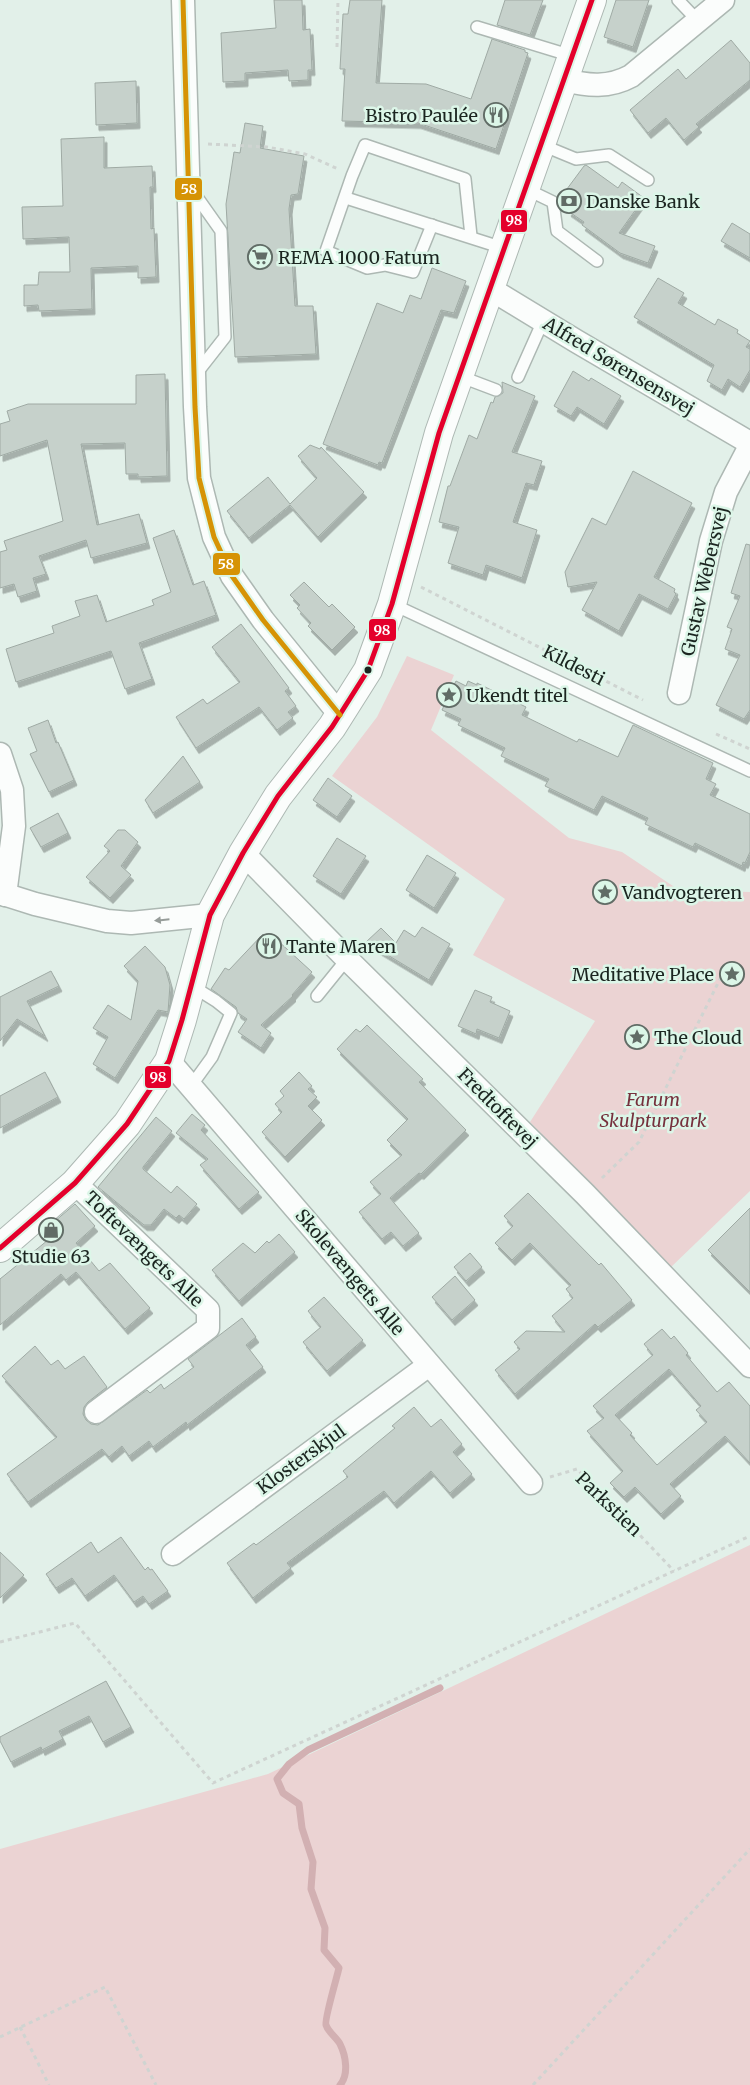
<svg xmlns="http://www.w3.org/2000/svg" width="750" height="2085" font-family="Merriweather,serif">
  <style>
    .green { fill: #ebd3d3 }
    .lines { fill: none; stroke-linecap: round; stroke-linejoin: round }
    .stream { stroke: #d2b0b2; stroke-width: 7 }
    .building { fill: #c6d1cb; stroke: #9faaa4; fill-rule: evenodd; filter: url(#shadow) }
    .service-casing { stroke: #adb8b3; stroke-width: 14 }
    .minor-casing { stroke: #adb8b3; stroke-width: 25 }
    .tertiary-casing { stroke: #adb8b3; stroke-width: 30 }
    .path { stroke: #cfd4d1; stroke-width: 3; stroke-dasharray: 4 4; stroke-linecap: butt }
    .service { stroke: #fbfdfc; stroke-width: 11 }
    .minor { stroke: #fbfdfc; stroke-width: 22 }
    .tertiary { stroke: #fbfdfc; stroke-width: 28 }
    .bus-1-casing { stroke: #dcf6e8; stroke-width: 9 }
    .bus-2-casing { stroke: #dcf6e8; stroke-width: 9 }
    .bus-1 { stroke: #e4002b; stroke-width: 5 }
    .bus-2 { stroke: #d69305; stroke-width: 5 }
    .oneway { fill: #969c99 }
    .bus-dot { fill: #1b2520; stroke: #dcf6e8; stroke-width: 2 }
    .labels { text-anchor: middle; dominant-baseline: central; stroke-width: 5; stroke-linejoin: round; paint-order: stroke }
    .poi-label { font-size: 18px; fill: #1b2520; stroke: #dcf6e8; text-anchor: start }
    .street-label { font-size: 18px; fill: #1b2520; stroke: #dcf6e8 }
    .park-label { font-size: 18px; font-style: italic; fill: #76313d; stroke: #dcf6e8 }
    .line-badge { stroke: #dcf6e8; stroke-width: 2 }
    .badge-label { font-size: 14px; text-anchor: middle; font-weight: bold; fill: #fff }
  </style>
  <defs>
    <filter id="shadow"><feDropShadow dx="3" dy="5.5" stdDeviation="0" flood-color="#0004"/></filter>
  </defs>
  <rect width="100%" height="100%" fill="#e2f0e9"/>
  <g class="green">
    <polygon points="407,656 454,675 431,730 569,838 622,852 679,890 750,892 750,1191 670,1268 530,1122 595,1021 473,955 505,899 332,776 377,717"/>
    <polygon points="750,1545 750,2085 0,2085 0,1849 268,1774"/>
  </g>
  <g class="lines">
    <path class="stream" d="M 340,2085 C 349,2075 346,2056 340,2044 C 337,2038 328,2032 326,2025 C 324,2020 337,1977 339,1968 L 324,1950 L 325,1928 L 311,1889 L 313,1862 L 302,1828 L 299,1804 L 283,1793 L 277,1779 L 289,1764 L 308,1750 L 440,1688"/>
  </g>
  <g class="building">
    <polygon points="274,0 302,0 303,30 310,29 312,70 308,70 308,80 289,81 288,70 245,73 245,81 223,82 221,33 276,28"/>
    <polygon points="350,0 382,0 376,83 426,84 471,99 492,39 525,50 525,52 528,53 496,149 418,123 342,121 345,69 340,69 343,14 348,14"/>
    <polygon points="505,0 543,0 530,35 497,25"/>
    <polygon points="616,0 649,0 633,47 604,37"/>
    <polygon points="731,40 750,63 750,80 696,124 699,127 684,140 666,118 648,133 630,110 678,69 686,79"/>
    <polygon points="136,81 137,123 96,125 95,83"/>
    <polygon points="245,123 263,126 260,148 304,156 298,194 291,195 289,209 295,306 313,306 316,354 235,357 226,204 234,152 240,153"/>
    <polygon points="104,137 104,168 152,166 153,187 150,187 151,229 154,228 156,277 138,278 138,266 91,268 92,309 39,311 38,305 24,306 24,285 38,285 39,272 70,272 69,237 23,239 22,207 63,206 61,139"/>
    <polygon points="586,165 618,188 622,182 644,198 619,233 655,246 648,263 620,253 582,225 584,222 568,211 572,204 561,197 584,166"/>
    <polygon points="732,223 750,234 750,258 721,241"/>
    <polygon points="432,268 466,281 454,313 441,310 382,463 379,462 378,465 323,444 377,303 403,313 410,295 421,299"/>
    <polygon points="658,278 684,293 678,303 715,325 718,319 738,330 737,333 750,341 746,347 750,349 750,370 740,387 728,379 722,390 707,381 714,365 634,317"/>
    <polygon points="573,371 589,381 591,378 621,396 604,424 577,407 571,416 554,406"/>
    <polygon points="165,374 167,476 138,477 138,474 126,474 125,443 81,444 97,525 139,514 147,543 91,558 86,540 39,556 46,574 33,578 37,591 18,597 14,584 0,588 0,552 7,550 4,541 63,521 47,440 0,456 0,424 10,421 7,411 28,404 136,404 136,375"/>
    <polygon points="502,382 535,396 512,452 542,461 534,485 526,483 513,522 537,530 522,578 486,565 483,575 448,563 459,527 439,522 448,486 450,486 469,435 477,439 491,402 493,403 495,397 503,393"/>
    <polygon points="310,445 320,449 321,447 364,492 318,537 290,505 249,538 227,511 268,477 290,504 317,478 298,456"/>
    <polygon points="633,471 692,503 654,577 675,589 674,592 676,594 668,609 639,594 619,631 582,610 597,582 568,587 565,572 592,518 606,525"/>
    <polygon points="174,530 193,585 204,581 216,615 139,643 152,679 125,689 111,651 16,682 6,649 54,633 52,626 80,616 75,601 97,595 106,622 154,605 152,600 171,592 153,538"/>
    <polygon points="746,544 750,545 750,710 744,719 716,705 740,655 725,649 732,629 727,627 740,596 731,593"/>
    <polygon points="304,582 329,607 332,604 355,627 332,650 308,626 311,623 297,608 300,605 290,595"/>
    <polygon points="241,624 289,688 285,691 296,706 288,712 293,718 277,730 259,707 196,748 176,717 203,699 207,704 240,682 212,647"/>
    <polygon points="456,681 466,686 468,681 477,685 477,683 526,707 522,715 577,742 579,739 618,757 633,725 713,763 706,779 716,784 710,795 750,814 750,852 745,863 743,862 742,866 695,843 693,847 645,824 648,818 602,796 594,810 545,786 549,779 501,756 505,748 458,725 461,719 442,710"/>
    <polygon points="48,720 56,743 58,742 74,780 49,792 30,754 37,751 28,728"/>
    <polygon points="183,756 200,782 153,813 145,800"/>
    <polygon points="328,778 352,796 337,817 313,800"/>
    <polygon points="58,813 68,833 41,847 30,828"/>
    <polygon points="118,830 125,830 138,842 121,866 131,875 110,898 86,877 110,851 104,846"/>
    <polygon points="337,838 366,856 341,894 313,876"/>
    <polygon points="427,855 456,873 434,908 406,890"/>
    <polygon points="422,927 450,944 429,980 366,942 381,928 396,943 404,930 415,937"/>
    <polygon points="263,934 273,943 276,939 312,972 292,995 293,996 261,1025 271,1033 261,1048 238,1032 247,1019 238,1013 236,1007 211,989 225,968 229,970"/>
    <polygon points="145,946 165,967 170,985 168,1012 158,1010 115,1078 93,1064 108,1037 93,1028 108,1005 131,1020 138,981 124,966"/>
    <polygon points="51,971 59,986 27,1001 45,1036 17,1019 0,1041 0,997"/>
    <polygon points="475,990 492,997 490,1002 510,1011 499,1038 477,1029 476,1034 458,1026"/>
    <polygon points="367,1025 423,1079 419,1082 466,1130 421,1174 419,1173 390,1198 419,1233 403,1246 391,1232 382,1239 359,1212 381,1194 370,1182 402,1155 387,1140 408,1119 337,1049 356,1029 360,1032"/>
    <polygon points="45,1072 58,1097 0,1128 0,1096"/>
    <polygon points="299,1072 312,1086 308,1089 317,1097 308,1106 322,1120 285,1157 262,1132 282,1112 275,1104 284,1096 280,1091"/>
    <polygon points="192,1114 205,1125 201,1130 259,1192 239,1209 200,1165 208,1159 176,1133"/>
    <polygon points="156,1117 172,1131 143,1167 143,1169 171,1193 177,1186 197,1204 184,1219 179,1215 176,1218 164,1209 151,1225 144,1225 98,1187"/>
    <polygon points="528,1193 599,1265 601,1263 632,1300 598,1327 595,1324 515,1394 495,1370 520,1349 514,1342 526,1331 565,1332 552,1316 573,1298 566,1289 571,1285 530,1243 512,1260 495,1243 513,1226 504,1216"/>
    <polygon points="75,1204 95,1226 76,1243 99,1271 110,1263 150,1308 125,1329 76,1272 66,1280 61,1274 0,1325 0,1279 48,1240 41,1233"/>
    <polygon points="750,1208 750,1292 708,1250"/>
    <polygon points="279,1234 295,1252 239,1301 212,1270 243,1243 255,1253 267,1241 269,1243"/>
    <polygon points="470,1253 482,1267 466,1281 454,1267"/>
    <polygon points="455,1276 475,1300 452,1320 432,1297"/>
    <polygon points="324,1297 363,1340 327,1371 303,1342 321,1327 308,1311"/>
    <polygon points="242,1318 256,1337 246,1345 263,1367 187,1425 186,1422 153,1447 149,1441 129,1456 122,1446 109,1457 102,1449 28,1502 7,1474 57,1437 2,1376 35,1346 51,1365 58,1360 65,1369 84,1356 107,1387 88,1402 84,1407 83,1414 86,1420 91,1424 98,1425 147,1390 150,1393 161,1384 164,1389 194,1367 188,1359"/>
    <path d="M 662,1329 L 671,1339 L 674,1336 L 688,1353 L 686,1355 L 717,1392 L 729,1382 L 750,1406 L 750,1463 L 725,1436 L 670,1484 L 681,1496 L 661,1514 L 635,1487 L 624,1497 L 610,1483 L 623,1471 L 587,1431 L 604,1418 L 593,1406 L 653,1355 L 644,1344 ZM 669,1369 L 701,1406 L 696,1410 L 707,1422 L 657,1465 L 630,1435 L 632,1433 L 615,1415 Z"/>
    <polygon points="414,1407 431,1427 441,1419 462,1444 453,1452 472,1474 450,1493 431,1471 394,1503 384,1491 287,1563 291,1568 253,1598 227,1563 254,1543 256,1545 348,1477 343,1471 395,1428 392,1426"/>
    <polygon points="121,1537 145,1570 148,1567 150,1570 152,1569 168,1591 149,1604 143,1596 134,1602 114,1575 85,1596 72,1578 56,1588 46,1574 91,1542 98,1553"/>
    <polygon points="0,1552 24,1575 0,1598"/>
    <polygon points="106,1681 131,1727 103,1742 89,1716 59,1731 63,1739 42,1750 41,1747 11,1762 0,1741 0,1737"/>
  </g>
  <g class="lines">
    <defs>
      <g id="service">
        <polyline points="678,0 698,21"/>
        <polyline points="477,27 572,56"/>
        <polyline points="542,145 576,159 609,155 648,180"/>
        <polyline points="526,189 553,202 557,231 597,261"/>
        <polyline points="192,190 221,231 225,337 196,374"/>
        <polyline points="346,198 503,248"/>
        <polyline points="432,225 413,272 385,265 367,268 326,251 352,176 365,145 465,179 471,236"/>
        <polyline points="459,376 496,390"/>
        <polyline points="518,377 543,321"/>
        <polyline points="392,604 750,771"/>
        <polyline points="317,996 347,959"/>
        <polyline points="191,1086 212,1057 231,1013 216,1001 192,986"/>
      </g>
      <g id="minor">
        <polyline points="183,0 195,407 199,478 214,537 232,576 263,620 340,715"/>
        <path d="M 564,80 C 588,86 609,88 631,76 L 723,0"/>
        <polyline points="489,288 576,341 750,443"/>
        <polyline points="679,693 711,541 726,492 750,446"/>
        <polyline points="0,754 12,790 14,826 5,895"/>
        <polyline points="243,853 347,959 585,1194 750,1366"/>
        <polyline points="0,893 35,904 107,921 131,923 210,915"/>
        <polyline points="169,1061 531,1483"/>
        <polyline points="75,1183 208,1310 208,1328 96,1412"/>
        <polyline points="173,1554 429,1365"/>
      </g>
      <polyline id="tertiary" points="0,1248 75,1183 127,1124 169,1061 182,1020 210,915 243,853 278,796 332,727 368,670 392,604 439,433 592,0"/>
    </defs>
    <use href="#service" class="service-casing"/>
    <use href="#minor" class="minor-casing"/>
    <use href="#tertiary" class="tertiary-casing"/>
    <g class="path">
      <polyline points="337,47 338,0"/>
      <polyline points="208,144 267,147 305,154 338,169"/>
      <polyline points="421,587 643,700"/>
      <polyline points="716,734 750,749"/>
      <polyline points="602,1178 639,1142 721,977"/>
      <polyline points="550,1477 577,1469 674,1571"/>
      <polyline points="0,1642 75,1623 213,1783 750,1536"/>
      <polyline points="20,2027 49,2085"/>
      <polyline points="0,2037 105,1987 156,2085"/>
      <polyline points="533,2085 750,1849"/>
    </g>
    <use href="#service" class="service"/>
    <use href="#minor" class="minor"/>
    <use href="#tertiary" class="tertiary"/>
    <defs>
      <polyline id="bus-1" points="0,1248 75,1183 127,1124 169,1061 182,1020 210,915 243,853 278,796 332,727 368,670 392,604 439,433 592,0"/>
      <polyline id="bus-2" points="183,0 195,407 199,478 214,537 232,576 263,620 340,715"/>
    </defs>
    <use href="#bus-1" class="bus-1-casing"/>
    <use href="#bus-2" class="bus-2-casing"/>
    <use href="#bus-1" class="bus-1"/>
    <use href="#bus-2" class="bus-2"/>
  </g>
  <defs><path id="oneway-solid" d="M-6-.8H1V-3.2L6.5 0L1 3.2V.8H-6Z" transform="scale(1.25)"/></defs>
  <use class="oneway" href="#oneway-solid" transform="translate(162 920) rotate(174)"/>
  <defs>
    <symbol id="restaurant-ring" viewBox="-11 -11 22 22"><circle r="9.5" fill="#dcf6e8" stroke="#616c66" stroke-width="1.5"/><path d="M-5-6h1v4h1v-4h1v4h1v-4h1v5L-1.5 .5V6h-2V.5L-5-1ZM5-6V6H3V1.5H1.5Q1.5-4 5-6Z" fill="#616c66"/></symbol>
    <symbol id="bank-ring" viewBox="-11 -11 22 22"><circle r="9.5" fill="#dcf6e8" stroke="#616c66" stroke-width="1.5"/><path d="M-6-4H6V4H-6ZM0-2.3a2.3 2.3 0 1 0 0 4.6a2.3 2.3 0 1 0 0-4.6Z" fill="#616c66"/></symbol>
    <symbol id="supermarket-ring" viewBox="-11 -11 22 22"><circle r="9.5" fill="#dcf6e8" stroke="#616c66" stroke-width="1.5"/><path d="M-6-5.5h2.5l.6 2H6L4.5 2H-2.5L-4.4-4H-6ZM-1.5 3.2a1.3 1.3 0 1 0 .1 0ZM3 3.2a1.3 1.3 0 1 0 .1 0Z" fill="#616c66"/></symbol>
    <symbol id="sight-ring" viewBox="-11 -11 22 22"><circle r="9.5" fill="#dcf6e8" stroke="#616c66" stroke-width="1.5"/><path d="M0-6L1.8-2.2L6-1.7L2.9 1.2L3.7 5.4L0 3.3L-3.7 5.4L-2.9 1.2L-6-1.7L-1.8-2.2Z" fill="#616c66"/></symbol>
    <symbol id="shop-ring" viewBox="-11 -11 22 22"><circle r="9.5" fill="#dcf6e8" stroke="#616c66" stroke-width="1.5"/><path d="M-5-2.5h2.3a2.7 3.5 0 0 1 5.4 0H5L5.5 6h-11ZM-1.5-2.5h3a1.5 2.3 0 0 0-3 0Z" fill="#616c66"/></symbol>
  </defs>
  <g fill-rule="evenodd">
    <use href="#restaurant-ring" x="482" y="101" width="28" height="28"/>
    <use href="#bank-ring" x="555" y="187" width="28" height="28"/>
    <use href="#supermarket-ring" x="246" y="243" width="28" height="28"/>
    <use href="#sight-ring" x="435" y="681" width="28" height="28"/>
    <use href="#sight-ring" x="591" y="878" width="28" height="28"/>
    <use href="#restaurant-ring" x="255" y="932" width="28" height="28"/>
    <use href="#sight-ring" x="718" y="960" width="28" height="28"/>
    <use href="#sight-ring" x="623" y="1023" width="28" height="28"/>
    <use href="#shop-ring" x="37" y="1216" width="28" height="28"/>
  </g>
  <circle class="bus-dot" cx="368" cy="670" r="4.5"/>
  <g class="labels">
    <g class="poi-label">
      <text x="478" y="115" text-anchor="end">Bistro Paulée</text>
      <text x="586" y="201">Danske Bank</text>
      <text x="278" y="257">REMA 1000 Fatum</text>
      <text x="466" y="695">Ukendt titel</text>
      <text x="622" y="892">Vandvogteren</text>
      <text x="286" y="946">Tante Maren</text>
      <text x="714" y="974" text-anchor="end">Meditative Place</text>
      <text x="654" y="1037">The Cloud</text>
      <text x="51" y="1256" text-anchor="middle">Studie 63</text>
    </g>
    <g class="street-label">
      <text transform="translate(619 366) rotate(31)">Alfred Sørensensvej</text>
      <text transform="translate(704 581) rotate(-77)">Gustav Webersvej</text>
      <text transform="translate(574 665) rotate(27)">Kildesti</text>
      <text transform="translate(498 1108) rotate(45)">Fredtoftevej</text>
      <text transform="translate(144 1249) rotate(44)">Toftevængets Alle</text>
      <text transform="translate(350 1272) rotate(50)">Skolevængets Alle</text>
      <text transform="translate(301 1459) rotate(-36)">Klosterskjul</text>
      <text transform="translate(609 1504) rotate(44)">Parkstien</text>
    </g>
    <g class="park-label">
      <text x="653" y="1099">Farum<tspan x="653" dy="21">Skulpturpark</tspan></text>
    </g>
  </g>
  <g class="line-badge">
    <rect x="174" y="177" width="29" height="24" rx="5" fill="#d69305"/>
    <rect x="500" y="209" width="28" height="24" rx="5" fill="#e4002b"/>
    <rect x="212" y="552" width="29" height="24" rx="5" fill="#d69305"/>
    <rect x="368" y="618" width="29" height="24" rx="5" fill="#e4002b"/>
    <rect x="144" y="1065" width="28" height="24" rx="5" fill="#e4002b"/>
  </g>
  <g class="badge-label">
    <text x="189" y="194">58</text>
    <text x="514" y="225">98</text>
    <text x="226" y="569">58</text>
    <text x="382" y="635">98</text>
    <text x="158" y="1082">98</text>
  </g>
</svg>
